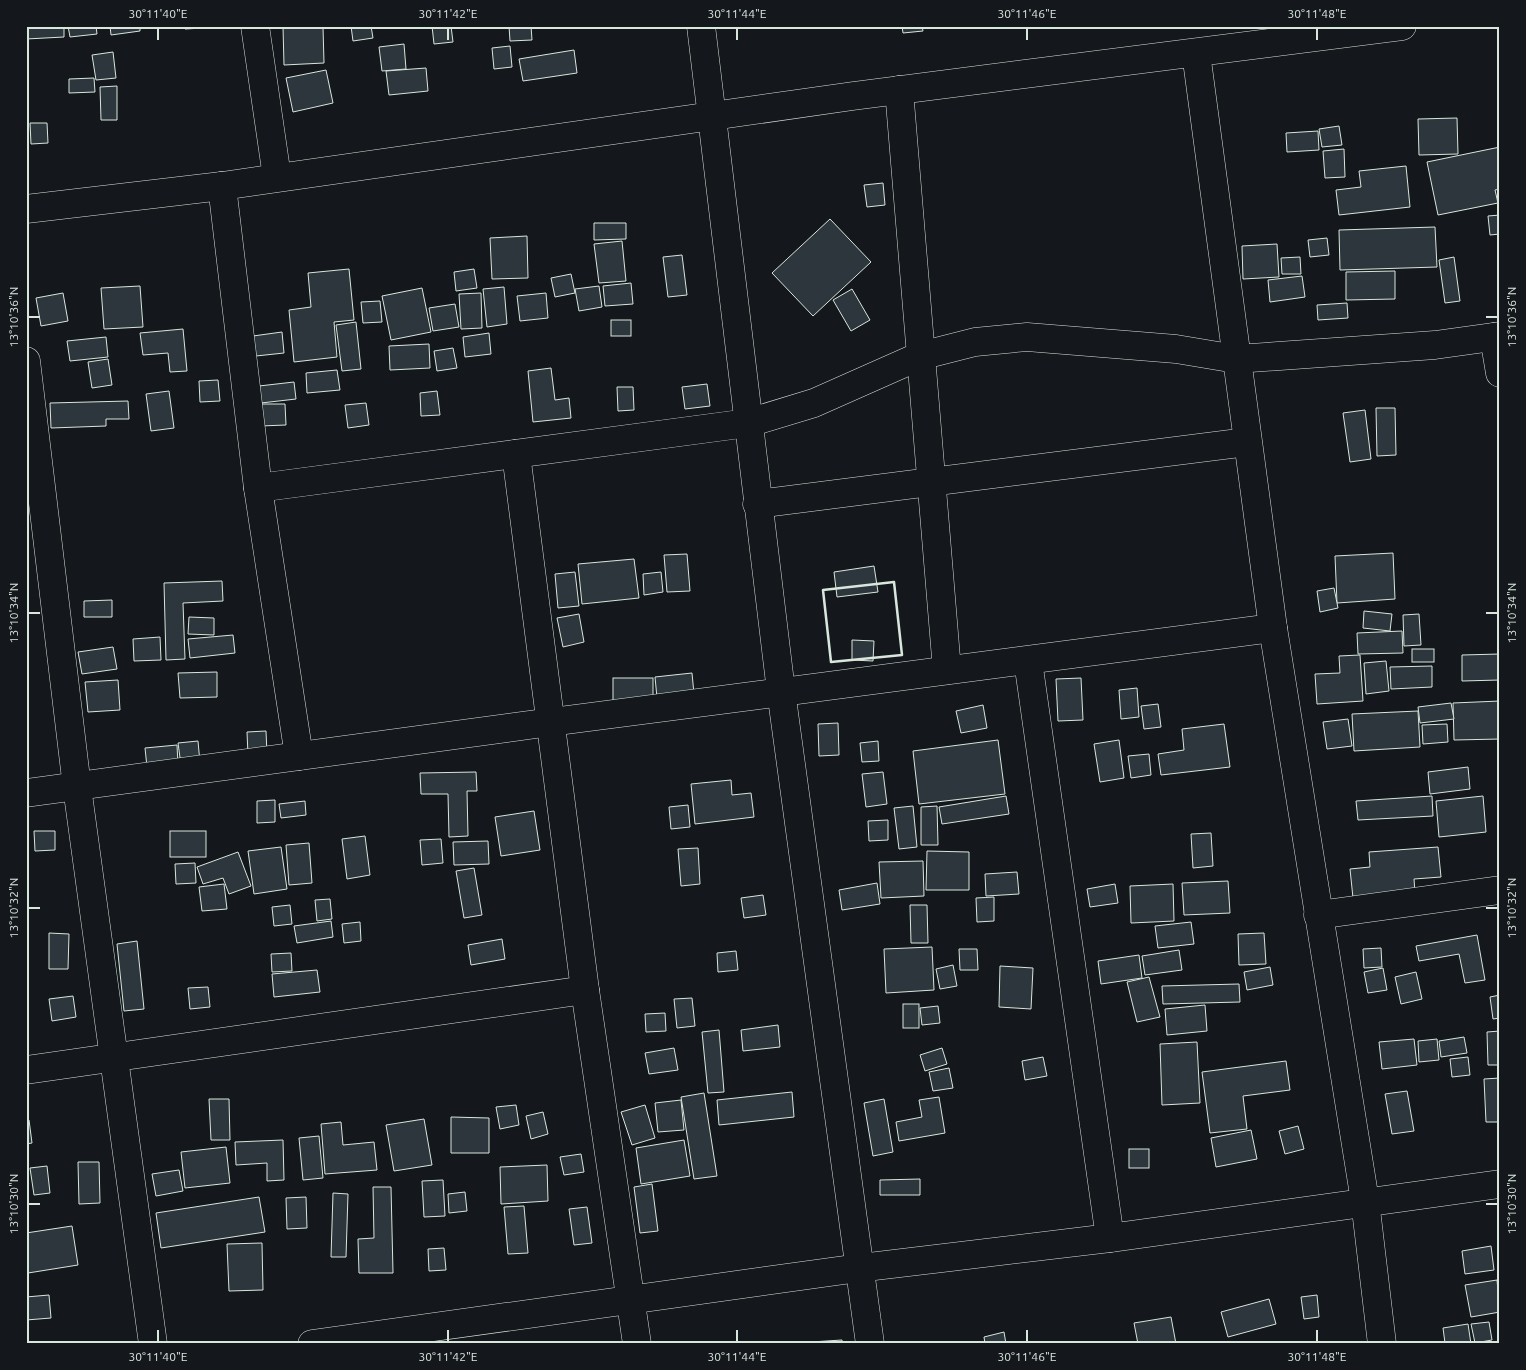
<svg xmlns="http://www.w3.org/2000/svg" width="1526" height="1370" font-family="Ubuntu,sans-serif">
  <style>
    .building { fill: #2c363c; stroke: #d8e6dc }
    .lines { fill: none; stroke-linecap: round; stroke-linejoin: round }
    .minor-casing { stroke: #d8e6dc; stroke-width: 29 }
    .minor { stroke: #14181c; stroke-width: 28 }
    .wall { stroke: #d8e6dc; stroke-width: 2.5 }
    .ticks { fill: none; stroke: #d8e6dc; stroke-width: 2 }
    .neatline { fill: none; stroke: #d8e6dc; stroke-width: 2 }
    .ticks-label { font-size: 12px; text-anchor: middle; fill: #d8e6dc }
  </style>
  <rect width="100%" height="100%" fill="#14181c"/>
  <g class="building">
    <polygon points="26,26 64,26 64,37 26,39"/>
    <polygon points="68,26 96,26 97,34 70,37"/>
    <polygon points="110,26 140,26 140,31 111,35"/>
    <polygon points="185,26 203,26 203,28 185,29"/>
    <polygon points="343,26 323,27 324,63 284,65 283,27"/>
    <polygon points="351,26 371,26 373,38 353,41"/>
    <polygon points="432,26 451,26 453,42 434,44"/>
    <polygon points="509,26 531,26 532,40 510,41"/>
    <polygon points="902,26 922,26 923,31 903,33"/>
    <polygon points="404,44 406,69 382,71 379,47"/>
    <polygon points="510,46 512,67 494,69 492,48"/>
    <polygon points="574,50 577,73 523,81 519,59"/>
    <polygon points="113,52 116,78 96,80 92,55"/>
    <polygon points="426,68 428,91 389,95 386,71"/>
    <polygon points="326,70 333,103 293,112 286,78"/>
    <polygon points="94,78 95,92 69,93 69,79"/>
    <polygon points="117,86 117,120 101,120 100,87"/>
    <polygon points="1457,118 1458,154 1419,155 1418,119"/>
    <polygon points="30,123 47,123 48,143 31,144"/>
    <polygon points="1339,126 1342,145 1322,147 1319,129"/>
    <polygon points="1318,131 1319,150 1287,152 1286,133"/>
    <polygon points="1500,147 1500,189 1495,190 1498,203 1438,215 1427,162"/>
    <polygon points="1344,149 1345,177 1325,178 1323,151"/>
    <polygon points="1406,166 1410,207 1339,215 1336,190 1361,187 1359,171"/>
    <polygon points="883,183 885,205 867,207 864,185"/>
    <polygon points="1500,215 1500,234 1490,235 1488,216"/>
    <polygon points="830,219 871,262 813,316 772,273"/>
    <polygon points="594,223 626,223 626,239 594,240"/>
    <polygon points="1435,227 1437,267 1340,270 1339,230"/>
    <polygon points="527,236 528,278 492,279 490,238"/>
    <polygon points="1327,238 1329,255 1310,257 1308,240"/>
    <polygon points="622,241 626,281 599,283 594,244"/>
    <polygon points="1277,244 1279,277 1243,279 1242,246"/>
    <polygon points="682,255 687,295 668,297 663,257"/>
    <polygon points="1300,257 1301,274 1282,274 1281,258"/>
    <polygon points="1454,257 1460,301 1445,303 1439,260"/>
    <polygon points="349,269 354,320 334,322 337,357 294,362 289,310 311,307 308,273"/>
    <polygon points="474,269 477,288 456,291 454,272"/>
    <polygon points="1395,271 1395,299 1346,300 1346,272"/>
    <polygon points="571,274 575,293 555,297 551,278"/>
    <polygon points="1302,276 1305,297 1270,302 1268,280"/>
    <polygon points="631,283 633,304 605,306 603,286"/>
    <polygon points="140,286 143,327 104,329 101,288"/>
    <polygon points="599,286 602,307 579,311 575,289"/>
    <polygon points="504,287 507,324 487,327 483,289"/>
    <polygon points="422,288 431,332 391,340 382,296"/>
    <polygon points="852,289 870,320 851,331 833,300"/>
    <polygon points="63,293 68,321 41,326 36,298"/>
    <polygon points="481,293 482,328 461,329 459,294"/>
    <polygon points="546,293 548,318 520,321 517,296"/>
    <polygon points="380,301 382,322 363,323 361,302"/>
    <polygon points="1347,303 1348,318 1318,320 1317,305"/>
    <polygon points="455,304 459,327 433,331 429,308"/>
    <rect x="611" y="320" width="20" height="16"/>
    <polygon points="356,322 361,369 342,371 336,325"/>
    <polygon points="183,329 187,371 170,372 168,353 143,355 140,333"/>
    <polygon points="282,332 284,353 256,356 253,336"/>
    <polygon points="489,333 491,354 465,357 463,337"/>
    <polygon points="106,337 108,357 70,361 67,341"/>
    <polygon points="429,344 430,368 390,370 389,346"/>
    <polygon points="453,348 457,368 437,371 434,351"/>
    <polygon points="108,359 112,385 92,388 88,362"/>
    <polygon points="551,368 555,400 569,398 571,418 533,422 528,371"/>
    <polygon points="337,370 340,390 307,393 306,373"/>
    <polygon points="218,380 220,401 200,402 199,381"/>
    <polygon points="294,382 296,399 261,403 259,386"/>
    <polygon points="707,384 710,406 685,409 682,387"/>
    <polygon points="617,387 633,387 634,410 618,411"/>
    <polygon points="169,391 174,428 151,431 146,394"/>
    <polygon points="437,391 440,415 421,416 420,393"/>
    <polygon points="128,401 129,419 106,419 106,426 51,428 50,403"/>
    <polygon points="366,403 369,425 348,428 345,405"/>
    <polygon points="260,404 285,404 286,425 260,426"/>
    <polygon points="1376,408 1395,408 1396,455 1377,456"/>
    <polygon points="1365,410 1371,459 1350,462 1343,413"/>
    <polygon points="1393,553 1395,599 1337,603 1335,556"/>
    <polygon points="687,554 690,591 667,592 664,555"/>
    <polygon points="634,559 639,598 582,604 578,564"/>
    <polygon points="874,566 878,592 837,597 834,572"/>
    <polygon points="575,572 579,606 558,608 555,574"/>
    <polygon points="661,572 663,592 644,595 643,574"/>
    <polygon points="222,581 223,601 183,603 185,659 166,660 164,583"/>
    <polygon points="1334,588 1338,608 1320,612 1317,591"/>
    <polygon points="112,600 112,617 84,617 84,601"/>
    <polygon points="1364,611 1392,614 1390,631 1363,628"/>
    <polygon points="579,614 584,642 563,647 557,618"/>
    <polygon points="1419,614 1421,645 1404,646 1403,615"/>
    <polygon points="189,617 214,618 214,635 188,634"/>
    <polygon points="1402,631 1403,653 1358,654 1357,633"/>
    <polygon points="233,635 235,653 190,658 188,639"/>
    <polygon points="160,637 161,660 134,661 133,639"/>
    <polygon points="852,640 874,641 873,661 852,660"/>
    <polygon points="113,647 117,669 82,674 78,652"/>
    <rect x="1412" y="649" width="22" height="13"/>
    <polygon points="1500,654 1500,680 1462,681 1462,655"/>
    <polygon points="1360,655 1363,701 1317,704 1315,674 1340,673 1339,656"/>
    <polygon points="1386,661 1389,691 1366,694 1364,663"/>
    <polygon points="1432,666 1432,687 1391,689 1390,667"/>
    <polygon points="217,672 217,697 180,698 178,673"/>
    <polygon points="692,673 694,694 657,698 655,677"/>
    <rect x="613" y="678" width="40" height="24"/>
    <polygon points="1081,678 1083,720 1058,721 1056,679"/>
    <polygon points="118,680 120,710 88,712 85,682"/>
    <polygon points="1137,688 1139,717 1121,719 1119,690"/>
    <polygon points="1500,701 1500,739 1454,740 1453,703"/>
    <polygon points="1451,703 1454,719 1420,723 1418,707"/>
    <polygon points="1158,704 1161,727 1144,729 1141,706"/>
    <polygon points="983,705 987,728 961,733 956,711"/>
    <polygon points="1418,711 1420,747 1354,751 1352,714"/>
    <polygon points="1348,719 1352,746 1327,749 1323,722"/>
    <polygon points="838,723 839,755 819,756 818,724"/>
    <polygon points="1224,724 1230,767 1161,775 1158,754 1184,750 1182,729"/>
    <polygon points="1447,724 1448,742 1423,744 1422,725"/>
    <polygon points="266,731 267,754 248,755 247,732"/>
    <polygon points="998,740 1005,794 919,804 913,751"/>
    <polygon points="1119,740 1124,778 1100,782 1094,744"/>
    <polygon points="198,741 200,763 181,765 178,743"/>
    <polygon points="878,741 879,761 862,762 860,743"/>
    <polygon points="177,745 178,765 147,767 145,748"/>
    <polygon points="1149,754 1151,775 1131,778 1128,756"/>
    <polygon points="1468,767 1470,789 1430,794 1428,772"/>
    <polygon points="476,772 477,791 467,791 468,836 449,837 448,794 421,794 420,773"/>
    <polygon points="883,772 887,804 866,807 862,774"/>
    <polygon points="731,780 732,795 751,793 754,817 695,824 691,784"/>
    <polygon points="1006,796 1009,814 942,824 939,807"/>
    <polygon points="1432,796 1433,816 1358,820 1356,801"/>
    <polygon points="1483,796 1486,832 1439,837 1436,801"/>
    <polygon points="275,800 275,822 257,823 257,801"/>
    <polygon points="305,801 306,815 281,818 279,804"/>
    <polygon points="688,805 690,827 671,829 669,807"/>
    <polygon points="913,806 917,847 899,849 894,808"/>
    <polygon points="937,806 938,845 921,845 921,807"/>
    <polygon points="534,811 540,850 501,856 495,817"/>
    <polygon points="888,820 888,840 869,841 868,821"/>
    <polygon points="34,831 55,831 55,850 35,851"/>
    <rect x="170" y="831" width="36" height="26"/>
    <polygon points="1211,833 1213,866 1193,868 1191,834"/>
    <polygon points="365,836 370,875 347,879 342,839"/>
    <polygon points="441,839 443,863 422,865 420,840"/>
    <polygon points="488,841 489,864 454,865 453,842"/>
    <polygon points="309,843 312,883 289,885 286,845"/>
    <polygon points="281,847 287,889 254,894 248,851"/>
    <polygon points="1438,847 1441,877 1414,879 1415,893 1353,898 1350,869 1370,867 1369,852"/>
    <polygon points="698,848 700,884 681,886 678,849"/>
    <polygon points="927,851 969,852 969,890 926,890"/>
    <polygon points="238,852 251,886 229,894 223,878 203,884 197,867"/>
    <polygon points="923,861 924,896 881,898 879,862"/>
    <polygon points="195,863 196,883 176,884 175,864"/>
    <polygon points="474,868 482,915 464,918 456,871"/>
    <polygon points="1017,872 1019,894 986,896 985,874"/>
    <polygon points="1228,881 1230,913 1184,915 1182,883"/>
    <polygon points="877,883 880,904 842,910 839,890"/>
    <polygon points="224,884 227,909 202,911 199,887"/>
    <polygon points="1115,884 1118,903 1090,907 1087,889"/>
    <polygon points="1173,884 1174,921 1131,923 1130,886"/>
    <polygon points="763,895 766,915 744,918 741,898"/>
    <polygon points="994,897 994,921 977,922 976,898"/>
    <polygon points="330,899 332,919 317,921 315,900"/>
    <polygon points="290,905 292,924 274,926 272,907"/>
    <polygon points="910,905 927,905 928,943 911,943"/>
    <polygon points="331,921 333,937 297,943 294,926"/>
    <polygon points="360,922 361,941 344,943 342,924"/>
    <polygon points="1191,922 1194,944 1158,948 1155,926"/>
    <polygon points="49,933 69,934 68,969 49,969"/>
    <polygon points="1264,933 1266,964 1239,965 1238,934"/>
    <polygon points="1477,935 1485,980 1465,983 1459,954 1419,961 1416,946"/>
    <polygon points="502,939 505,959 471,965 468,945"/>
    <polygon points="137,941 144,1009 124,1011 117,944"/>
    <polygon points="932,947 934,990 886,993 884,949"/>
    <polygon points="1381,948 1382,967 1364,968 1363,949"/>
    <polygon points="959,949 977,949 978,970 960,970"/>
    <polygon points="1179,950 1182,970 1145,975 1142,956"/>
    <polygon points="736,951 738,970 718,972 717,953"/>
    <polygon points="291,953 292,971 272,972 271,954"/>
    <polygon points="1139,955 1142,978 1101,984 1098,961"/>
    <polygon points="953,965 957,986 940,989 936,969"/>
    <polygon points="1000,966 1033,968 1031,1009 999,1007"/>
    <polygon points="1270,967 1273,985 1247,990 1244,972"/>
    <polygon points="1383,968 1387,990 1368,993 1364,972"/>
    <polygon points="317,970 320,992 274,997 272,974"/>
    <polygon points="1416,972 1422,999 1401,1004 1395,977"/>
    <polygon points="1149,977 1160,1017 1137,1022 1127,982"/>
    <polygon points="1239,984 1240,1002 1163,1004 1162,986"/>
    <polygon points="208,987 210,1007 190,1009 188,988"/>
    <polygon points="1500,995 1500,1018 1493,1019 1490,997"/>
    <polygon points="73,996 76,1017 52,1021 49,999"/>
    <polygon points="692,998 695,1026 677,1028 674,999"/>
    <rect x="903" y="1004" width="16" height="24"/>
    <polygon points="1205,1005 1207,1031 1167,1035 1165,1009"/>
    <polygon points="938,1006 940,1023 922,1025 920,1008"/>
    <polygon points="665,1013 666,1031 646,1032 645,1014"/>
    <polygon points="778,1025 780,1047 743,1051 741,1030"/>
    <polygon points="719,1030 724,1092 708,1093 702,1032"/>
    <polygon points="1500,1031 1500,1065 1488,1065 1487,1032"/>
    <polygon points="1464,1037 1467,1053 1441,1057 1439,1041"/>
    <polygon points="1414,1039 1417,1065 1382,1069 1379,1042"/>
    <polygon points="1437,1039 1439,1060 1419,1062 1418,1041"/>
    <polygon points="1197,1042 1200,1103 1162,1105 1160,1044"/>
    <polygon points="674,1048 678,1070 649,1074 645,1053"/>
    <polygon points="942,1048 947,1064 925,1071 920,1055"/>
    <polygon points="1043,1057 1047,1076 1025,1080 1022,1061"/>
    <polygon points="1468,1057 1470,1075 1452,1077 1450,1059"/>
    <polygon points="1286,1061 1290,1090 1243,1096 1247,1129 1210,1133 1202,1072"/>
    <polygon points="949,1068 953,1088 933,1091 929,1072"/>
    <polygon points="1500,1078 1500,1122 1486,1122 1484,1079"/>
    <polygon points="1407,1091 1414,1131 1392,1134 1385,1094"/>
    <polygon points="792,1092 794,1117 719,1125 717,1100"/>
    <polygon points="704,1093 717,1176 694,1179 681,1097"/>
    <polygon points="939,1097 945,1133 899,1141 896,1122 922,1117 919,1100"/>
    <polygon points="209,1099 229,1099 230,1140 211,1140"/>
    <polygon points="884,1099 893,1152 873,1156 864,1103"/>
    <polygon points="681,1100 684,1130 658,1132 655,1103"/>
    <polygon points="516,1105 519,1125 500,1129 496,1107"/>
    <polygon points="645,1105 655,1138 632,1145 621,1112"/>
    <polygon points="543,1112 548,1134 531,1139 526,1116"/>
    <polygon points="451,1117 489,1118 489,1153 451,1153"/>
    <polygon points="424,1119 432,1165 394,1171 386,1125"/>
    <polygon points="26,1120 29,1120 32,1143 26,1144"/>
    <polygon points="341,1122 343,1145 374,1142 377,1170 325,1174 321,1124"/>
    <polygon points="1298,1126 1304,1149 1285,1154 1279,1131"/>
    <polygon points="1251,1130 1257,1159 1216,1167 1211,1138"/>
    <polygon points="319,1136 323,1178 303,1180 299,1138"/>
    <polygon points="283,1140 284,1180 267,1181 267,1163 236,1165 235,1142"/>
    <polygon points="684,1140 690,1176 641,1184 636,1148"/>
    <polygon points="226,1147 230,1183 185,1188 181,1152"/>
    <rect x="1129" y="1149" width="20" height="19"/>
    <polygon points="581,1154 584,1172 564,1175 560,1157"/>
    <polygon points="78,1162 99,1162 100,1203 79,1204"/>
    <polygon points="547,1165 548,1201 501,1204 500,1167"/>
    <polygon points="47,1166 50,1193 34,1195 30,1168"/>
    <polygon points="179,1170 183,1191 156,1196 152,1174"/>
    <polygon points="920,1179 920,1195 880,1195 880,1180"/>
    <polygon points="443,1180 445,1216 424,1217 422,1181"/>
    <polygon points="652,1184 658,1231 640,1233 634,1187"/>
    <polygon points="373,1187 391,1187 393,1273 359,1273 358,1239 374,1238"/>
    <polygon points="465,1192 467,1211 449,1213 448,1194"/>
    <polygon points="333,1193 348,1194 346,1257 331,1257"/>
    <polygon points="259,1197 265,1232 161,1248 156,1213"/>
    <polygon points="306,1197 307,1228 287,1229 286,1198"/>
    <polygon points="524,1206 528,1253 508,1254 504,1207"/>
    <polygon points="587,1207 592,1243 574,1245 569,1209"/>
    <polygon points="72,1226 78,1265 28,1273 26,1233"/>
    <polygon points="262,1243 263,1290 229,1291 227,1244"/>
    <polygon points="1491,1246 1494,1270 1465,1274 1462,1251"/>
    <polygon points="444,1248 446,1270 429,1271 428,1249"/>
    <polygon points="1497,1280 1500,1312 1471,1317 1465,1285"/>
    <polygon points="49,1295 51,1318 26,1320 26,1297"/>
    <polygon points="1317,1295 1319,1317 1304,1319 1301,1297"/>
    <polygon points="1269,1299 1276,1324 1228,1337 1221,1312"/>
    <polygon points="1171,1317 1176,1344 1158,1344 1158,1342 1138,1344 1134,1323"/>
    <polygon points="1489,1322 1492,1340 1475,1343 1471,1324"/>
    <polygon points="1468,1324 1471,1344 1441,1344 1445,1343 1443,1328"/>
    <polygon points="1004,1332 1006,1344 985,1344 984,1337"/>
    <polygon points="842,1340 842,1344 796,1343"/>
  </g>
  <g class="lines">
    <defs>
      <g id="minor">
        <polyline points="255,26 277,177"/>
        <polyline points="701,26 781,691 870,1344"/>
        <polyline points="1196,53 1273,628 1365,1201 1382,1344"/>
        <polyline points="899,90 947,670"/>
        <polyline points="222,186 258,488 299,756"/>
        <polyline points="26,209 222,186 853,96 1402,26"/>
        <polyline points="1494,337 1500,373"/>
        <polyline points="26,361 77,787 153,1344"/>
        <polyline points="516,454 585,990 637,1344"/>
        <polyline points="258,488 748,423 814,403 920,356 975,342 1027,337 1176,349 1236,359 1435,345 1500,336"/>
        <polyline points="757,504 1247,442"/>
        <polyline points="1028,661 1110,1238"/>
        <polyline points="26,793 551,722 1273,628"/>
        <polyline points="1318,915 1500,890"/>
        <polyline points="26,1070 585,990"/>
        <polyline points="312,1344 859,1268 1110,1238 1500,1184"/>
      </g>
    </defs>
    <use href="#minor" class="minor-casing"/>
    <use href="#minor" class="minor"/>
    <polygon class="wall" points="894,582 902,655 831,662 823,590"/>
  </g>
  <path class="ticks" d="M 158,28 L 158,40M 448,28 L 448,40M 737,28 L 737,40M 1027,28 L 1027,40M 1317,28 L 1317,40M 28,317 L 40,317M 1486,317 L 1498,317M 28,613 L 40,613M 1486,613 L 1498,613M 28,908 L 40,908M 1486,908 L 1498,908M 28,1204 L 40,1204M 1486,1204 L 1498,1204M 158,1330 L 158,1342M 448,1330 L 448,1342M 737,1330 L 737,1342M 1027,1330 L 1027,1342M 1317,1330 L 1317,1342"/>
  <rect width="1526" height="1370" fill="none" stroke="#14181c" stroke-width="55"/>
  <rect x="28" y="28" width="1470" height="1314" class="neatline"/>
  <g class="ticks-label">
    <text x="158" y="18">30°11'40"E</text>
    <text x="448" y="18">30°11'42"E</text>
    <text x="737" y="18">30°11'44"E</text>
    <text x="1027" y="18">30°11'46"E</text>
    <text x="1317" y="18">30°11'48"E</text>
    <text transform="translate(14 317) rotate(-90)" y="4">13°10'36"N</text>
    <text transform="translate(1512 317) rotate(-90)" y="4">13°10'36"N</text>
    <text transform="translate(14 613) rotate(-90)" y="4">13°10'34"N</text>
    <text transform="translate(1512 613) rotate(-90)" y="4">13°10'34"N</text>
    <text transform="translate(14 908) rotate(-90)" y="4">13°10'32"N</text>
    <text transform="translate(1512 908) rotate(-90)" y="4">13°10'32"N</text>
    <text transform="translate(14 1204) rotate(-90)" y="4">13°10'30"N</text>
    <text transform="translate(1512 1204) rotate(-90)" y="4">13°10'30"N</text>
    <text x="158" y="1361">30°11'40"E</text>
    <text x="448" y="1361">30°11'42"E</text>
    <text x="737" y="1361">30°11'44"E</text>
    <text x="1027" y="1361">30°11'46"E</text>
    <text x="1317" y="1361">30°11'48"E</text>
  </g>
</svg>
